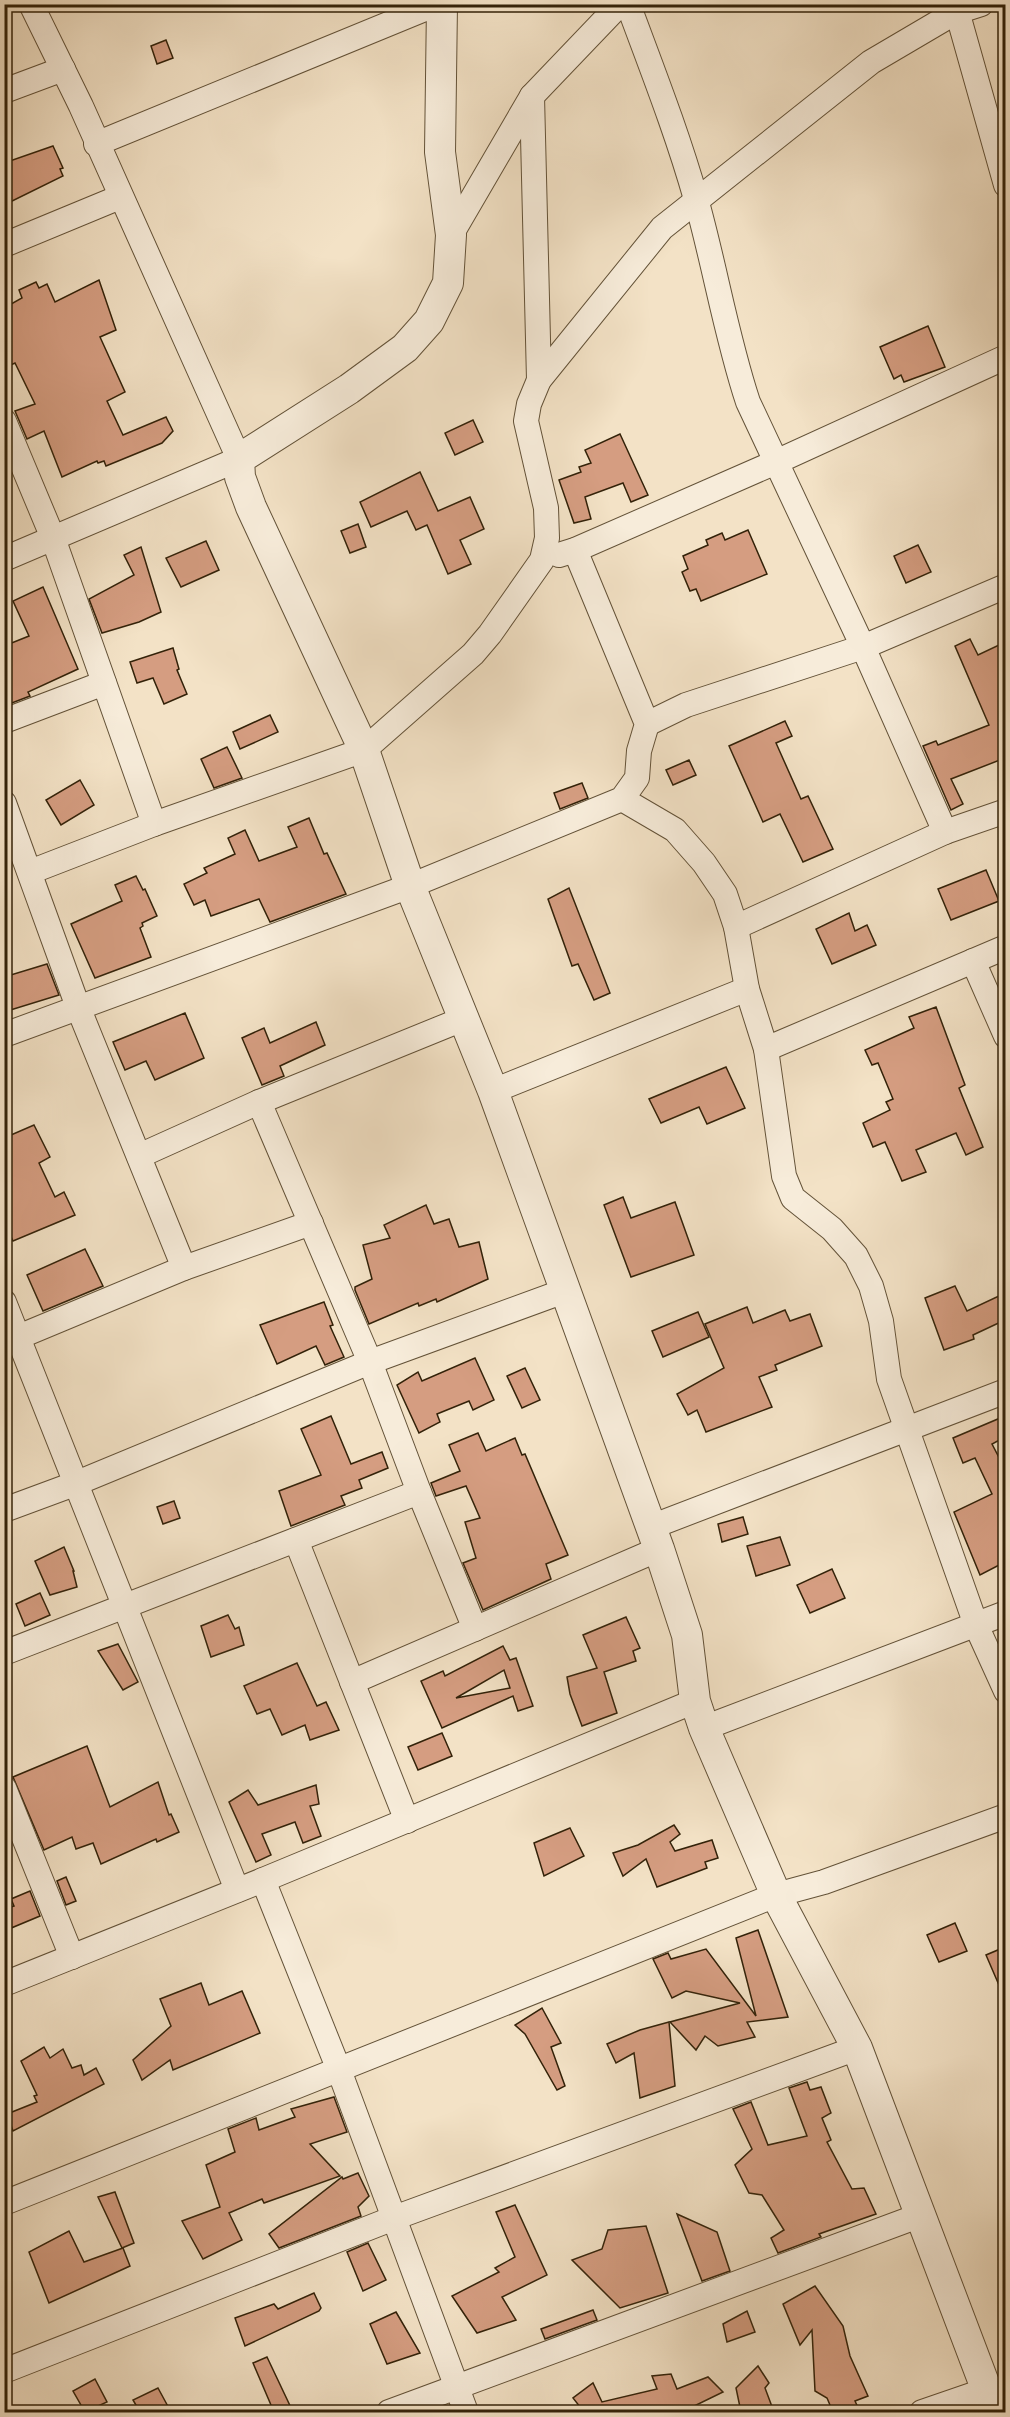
<svg xmlns="http://www.w3.org/2000/svg" width="1010" height="2417" font-family="'Sorts Mill Goudy',serif">
  <style>
    .building { fill: #d59d81; stroke: #332209; stroke-width: 1.5; fill-rule: evenodd }
    .lines { fill: none; stroke-linecap: round; stroke-linejoin: round }
    .minor-casing { stroke: #635238; stroke-width: 26 }
    .tertiary-casing { stroke: #635238; stroke-width: 32 }
    .minor { stroke: #f7ecda; stroke-width: 24 }
    .tertiary { stroke: #f7ecda; stroke-width: 30 }
  </style>
  <rect width="100%" height="100%" fill="#f3e2c6"/>
  <filter id="stains"><feTurbulence type="fractalNoise" baseFrequency=".00333" numOctaves="4"/><feColorMatrix values="0 0 0 0 .2 0 0 0 0 .09 0 0 0 0 .02 0 0 0 .5 -.17"/></filter>
  <radialGradient id="worn" r=".72"><stop offset=".6" stop-color="#630" stop-opacity="0"/><stop offset="1" stop-color="#630" stop-opacity=".3"/></radialGradient>
  <g class="building">
    <polygon points="166,40 173,58 157,64 151,46"/>
    <polygon points="53,146 63,168 60,169 63,176 4,205 4,163"/>
    <polygon points="99,280 116,330 100,337 125,392 107,401 123,435 166,417 173,431 162,443 106,466 104,461 98,463 97,461 62,477 44,431 27,439 15,411 35,404 15,363 4,368 4,308 22,298 19,290 36,282 39,288 47,284 55,302"/>
    <polygon points="928,326 945,367 904,382 901,375 894,379 880,347"/>
    <polygon points="473,420 483,442 455,455 445,433"/>
    <polygon points="620,434 648,495 631,502 623,483 585,497 591,519 574,523 559,480 581,472 579,467 591,463 585,450"/>
    <polygon points="420,472 438,511 470,497 484,529 460,540 471,564 448,574 427,525 416,530 407,511 371,527 360,502"/>
    <polygon points="358,524 366,547 350,553 341,531"/>
    <polygon points="748,530 767,574 701,601 696,589 690,591 682,572 688,569 683,556 708,545 706,540 722,533 725,540"/>
    <polygon points="206,541 219,570 181,587 166,558"/>
    <polygon points="918,545 931,572 906,583 894,556"/>
    <polygon points="141,547 161,612 139,622 102,633 89,599 134,575 124,555"/>
    <polygon points="43,587 78,669 28,692 30,696 4,706 4,646 29,636 13,601"/>
    <polygon points="970,639 978,655 999,645 1005,659 1005,758 951,779 963,804 951,810 923,746 936,741 938,745 989,725 955,646"/>
    <polygon points="173,648 179,669 177,670 187,694 164,704 153,678 137,683 130,662"/>
    <polygon points="270,715 278,732 240,749 233,732"/>
    <polygon points="785,721 792,736 776,743 801,799 808,796 833,849 803,862 780,814 763,822 729,746"/>
    <polygon points="227,747 242,778 214,788 201,759"/>
    <polygon points="689,760 696,775 673,785 666,770"/>
    <polygon points="80,780 94,805 61,825 46,800"/>
    <polygon points="582,783 588,798 560,809 554,793"/>
    <polygon points="309,818 324,854 327,853 346,894 270,922 259,899 211,916 205,900 194,905 184,884 207,873 204,868 235,854 228,838 245,830 259,861 297,847 288,827"/>
    <polygon points="986,870 999,901 951,920 938,889"/>
    <polygon points="136,876 143,890 145,889 157,916 142,923 143,926 140,928 151,957 95,978 71,924 122,901 115,885"/>
    <polygon points="569,888 610,993 594,1000 578,964 572,966 548,899"/>
    <polygon points="849,913 855,931 867,925 876,945 832,964 816,929"/>
    <polygon points="47,964 59,995 4,1012 4,977"/>
    <polygon points="936,1007 965,1085 959,1088 983,1147 966,1155 956,1133 916,1150 926,1172 902,1181 885,1142 873,1147 863,1123 890,1110 886,1102 893,1099 878,1063 872,1065 865,1050 914,1028 909,1017"/>
    <polygon points="185,1013 204,1058 155,1080 146,1061 125,1070 113,1042"/>
    <polygon points="316,1022 325,1045 280,1066 284,1076 262,1085 242,1038 264,1028 270,1043"/>
    <polygon points="726,1067 745,1108 707,1124 699,1107 661,1123 649,1099"/>
    <polygon points="34,1125 50,1157 39,1163 55,1197 64,1192 75,1215 13,1241 4,1221 4,1138"/>
    <polygon points="623,1197 631,1218 675,1202 694,1255 631,1277 604,1205"/>
    <polygon points="426,1205 434,1224 449,1219 459,1247 479,1242 488,1279 437,1302 436,1299 419,1306 418,1303 369,1324 355,1290 355,1287 372,1279 363,1245 390,1238 384,1225"/>
    <polygon points="85,1249 103,1286 43,1311 27,1275"/>
    <polygon points="955,1286 967,1311 1001,1295 1005,1305 1005,1320 973,1335 974,1339 944,1350 925,1298"/>
    <polygon points="324,1302 333,1325 330,1326 344,1357 325,1365 316,1346 277,1364 260,1325"/>
    <polygon points="747,1307 753,1323 785,1310 790,1321 810,1314 822,1346 775,1365 777,1370 759,1377 772,1407 706,1432 697,1410 688,1415 677,1394 724,1368 705,1324"/>
    <polygon points="698,1312 709,1337 663,1357 652,1331"/>
    <polygon points="475,1358 494,1400 473,1410 469,1401 437,1414 440,1422 419,1433 397,1385 418,1372 422,1381"/>
    <polygon points="525,1368 540,1400 522,1408 507,1376"/>
    <polygon points="331,1416 351,1464 382,1452 388,1468 359,1480 362,1488 341,1496 345,1505 291,1526 279,1491 321,1475 301,1429"/>
    <polygon points="1005,1416 1005,1437 992,1444 1005,1469 1005,1562 980,1575 954,1512 992,1494 975,1458 963,1463 953,1438"/>
    <polygon points="478,1433 486,1451 515,1438 522,1455 525,1454 568,1555 546,1564 551,1579 483,1610 463,1563 476,1558 465,1522 480,1518 466,1486 436,1496 431,1483 460,1471 449,1445"/>
    <polygon points="174,1501 180,1518 163,1524 157,1507"/>
    <polygon points="743,1517 748,1534 722,1542 718,1524"/>
    <polygon points="780,1537 790,1565 756,1576 747,1546"/>
    <polygon points="64,1547 74,1571 73,1571 77,1587 50,1595 35,1561"/>
    <polygon points="832,1569 845,1598 810,1613 797,1585"/>
    <polygon points="40,1593 50,1615 25,1626 16,1604"/>
    <polygon points="228,1615 235,1629 239,1627 244,1645 211,1657 201,1626"/>
    <polygon points="626,1617 640,1648 633,1651 636,1661 604,1672 617,1713 582,1726 570,1694 567,1677 597,1668 583,1635"/>
    <polygon points="118,1644 138,1682 123,1690 98,1651"/>
    <path d="M 503,1646 L 510,1660 L 516,1658 L 533,1706 L 518,1711 L 513,1696 L 442,1728 L 421,1681 L 443,1671 L 445,1676 ZM 504,1670 L 510,1688 L 456,1698 Z"/>
    <polygon points="297,1663 317,1706 326,1702 339,1730 310,1740 305,1725 282,1735 270,1709 257,1714 244,1686"/>
    <polygon points="442,1733 452,1756 418,1770 408,1747"/>
    <polygon points="87,1746 110,1807 158,1782 169,1815 171,1814 179,1832 157,1842 156,1839 101,1864 93,1843 76,1849 72,1837 44,1850 13,1777"/>
    <polygon points="316,1785 319,1804 310,1806 321,1836 303,1843 295,1822 262,1834 271,1855 256,1862 229,1802 248,1790 258,1805"/>
    <polygon points="674,1825 680,1834 670,1842 675,1851 712,1840 718,1858 705,1862 707,1868 657,1887 646,1859 623,1876 613,1853 638,1845"/>
    <polygon points="570,1828 584,1856 544,1876 534,1843"/>
    <polygon points="66,1877 76,1901 66,1905 57,1881"/>
    <polygon points="30,1891 40,1916 4,1931 4,1909 14,1906 11,1899"/>
    <polygon points="955,1923 967,1951 939,1962 927,1935"/>
    <polygon points="758,1930 788,2017 747,2022 755,2037 718,2046 705,2036 696,2050 670,2022 740,2003 686,1991 672,1998 653,1959 668,1953 671,1959 706,1949 756,2016 736,1938"/>
    <polygon points="1005,1947 1005,1999 986,1955"/>
    <polygon points="201,1983 209,2005 242,1991 260,2033 173,2070 170,2060 142,2080 133,2060 171,2026 160,1999"/>
    <polygon points="542,2008 561,2043 551,2047 565,2086 557,2090 525,2034 515,2025"/>
    <polygon points="669,2022 675,2086 640,2098 634,2053 616,2063 607,2044 640,2030"/>
    <polygon points="44,2047 50,2058 63,2049 72,2068 81,2065 84,2075 96,2068 104,2084 13,2131 7,2114 37,2102 34,2096 37,2095 21,2061"/>
    <polygon points="807,2082 810,2090 821,2087 831,2113 822,2118 831,2140 827,2142 852,2189 864,2188 876,2214 819,2234 821,2237 778,2253 771,2238 784,2230 762,2195 749,2193 735,2165 752,2149 733,2109 751,2102 768,2145 807,2136 789,2088"/>
    <polygon points="334,2097 347,2132 310,2144 340,2176 264,2203 262,2199 229,2213 242,2240 203,2259 182,2221 220,2207 206,2165 235,2152 228,2129 256,2118 259,2130 295,2117 291,2109"/>
    <polygon points="358,2173 369,2196 358,2207 361,2216 279,2248 269,2234 342,2177 343,2179"/>
    <polygon points="115,2192 134,2243 122,2248 98,2197"/>
    <polygon points="515,2205 547,2275 502,2297 516,2320 477,2333 452,2296 499,2272 495,2268 515,2257 496,2212"/>
    <polygon points="677,2214 717,2232 730,2271 702,2281"/>
    <polygon points="646,2226 668,2293 620,2308 572,2260 602,2249 608,2230"/>
    <polygon points="69,2231 84,2262 123,2248 130,2266 49,2303 29,2252"/>
    <polygon points="368,2243 386,2280 363,2291 347,2252"/>
    <polygon points="815,2286 843,2326 850,2356 868,2396 855,2401 860,2412 833,2412 827,2398 815,2391 812,2330 800,2345 783,2304"/>
    <polygon points="314,2293 321,2308 319,2311 245,2346 235,2318 274,2304 278,2309"/>
    <polygon points="593,2310 597,2320 545,2339 541,2329"/>
    <polygon points="747,2311 755,2332 727,2342 723,2324"/>
    <polygon points="396,2312 420,2353 387,2364 370,2324"/>
    <polygon points="267,2357 293,2412 274,2412 253,2363"/>
    <polygon points="758,2366 769,2383 765,2388 774,2412 741,2412 736,2388"/>
    <polygon points="671,2374 677,2389 708,2377 723,2392 682,2412 584,2412 573,2398 593,2383 602,2402 657,2389 652,2376"/>
    <polygon points="95,2379 107,2402 85,2412 73,2391"/>
    <polygon points="158,2388 171,2412 140,2412 133,2400"/>
  </g>
  <g class="lines">
    <defs>
      <g id="minor">
        <path d="M 628,4 C 652,69 677,132 696,199 C 715,266 726,336 748,402 L 863,647 L 945,832"/>
        <polyline points="955,4 1006,185"/>
        <polyline points="4,91 63,69"/>
        <polyline points="532,96 539,380"/>
        <polyline points="96,144 437,4"/>
        <polyline points="451,235 532,96 620,4"/>
        <polyline points="4,245 120,197"/>
        <polyline points="4,421 53,538 154,824"/>
        <polyline points="559,555 575,550 776,462 1006,357"/>
        <polyline points="4,559 239,459 81,106 31,4"/>
        <polyline points="4,721 104,683"/>
        <polyline points="647,724 686,705 863,647 1006,586"/>
        <polyline points="622,799 675,830 704,863 725,894 736,927 747,989 766,1049 784,1176 793,1198 832,1229 856,1256 871,1286 881,1321 889,1379 976,1625 1006,1691"/>
        <polyline points="4,803 78,1007 184,1268"/>
        <polyline points="30,872 154,824 364,750 473,654 490,634 542,560 547,538 546,508 526,421 529,404 539,380 662,228 871,62 956,12 981,4"/>
        <polyline points="736,927 945,832 1006,811"/>
        <polyline points="973,961 1006,1036"/>
        <polyline points="4,1035 410,886 622,799 637,778 639,751 647,724 575,550"/>
        <polyline points="766,1049 1006,947"/>
        <polyline points="493,1091 747,989"/>
        <polyline points="259,1102 370,1362 419,1492 475,1629"/>
        <polyline points="139,1156 259,1102 463,1019"/>
        <polyline points="4,1302 237,1890"/>
        <polyline points="4,1343 184,1268 311,1223"/>
        <polyline points="4,1510 77,1483 370,1362 567,1290"/>
        <polyline points="651,1527 1006,1391"/>
        <polyline points="296,1540 407,1821"/>
        <polyline points="4,1653 419,1492"/>
        <polyline points="352,1682 659,1549"/>
        <polyline points="704,1728 1006,1613"/>
        <polyline points="4,1788 72,1957"/>
        <polyline points="263,1880 339,2070 466,2412"/>
        <polyline points="4,1984 263,1880 695,1701"/>
        <polyline points="4,2203 776,1895 824,1882 1006,1816"/>
        <polyline points="4,2371 394,2218 857,2048"/>
        <polyline points="389,2412 921,2215"/>
        <polyline points="922,2412 986,2390"/>
      </g>
      <polyline id="tertiary" points="442,4 440,152 451,235 448,283 429,321 405,348 349,389 239,459 240,477 251,507 364,750 410,886 493,1091 659,1549 687,1635 695,1701 704,1728 776,1895 857,2048 995,2412"/>
    </defs>
    <use href="#minor" class="minor-casing"/>
    <use href="#tertiary" class="tertiary-casing"/>
    <use href="#minor" class="minor"/>
    <use href="#tertiary" class="tertiary"/>
  </g>
  <rect width="1010" height="2417" fill="none" stroke="#f3e2c6" stroke-width="24"/>
  <rect x="6" y="6" width="998" height="2405" fill="none" stroke="#332209" stroke-width="3"/>
  <rect x="12" y="12" width="986" height="2393" fill="none" stroke="#332209" stroke-width="1.5"/>
  <rect width="100%" height="100%" filter="url(#stains)"/>
  <rect width="100%" height="100%" fill="url(#worn)"/>
</svg>
